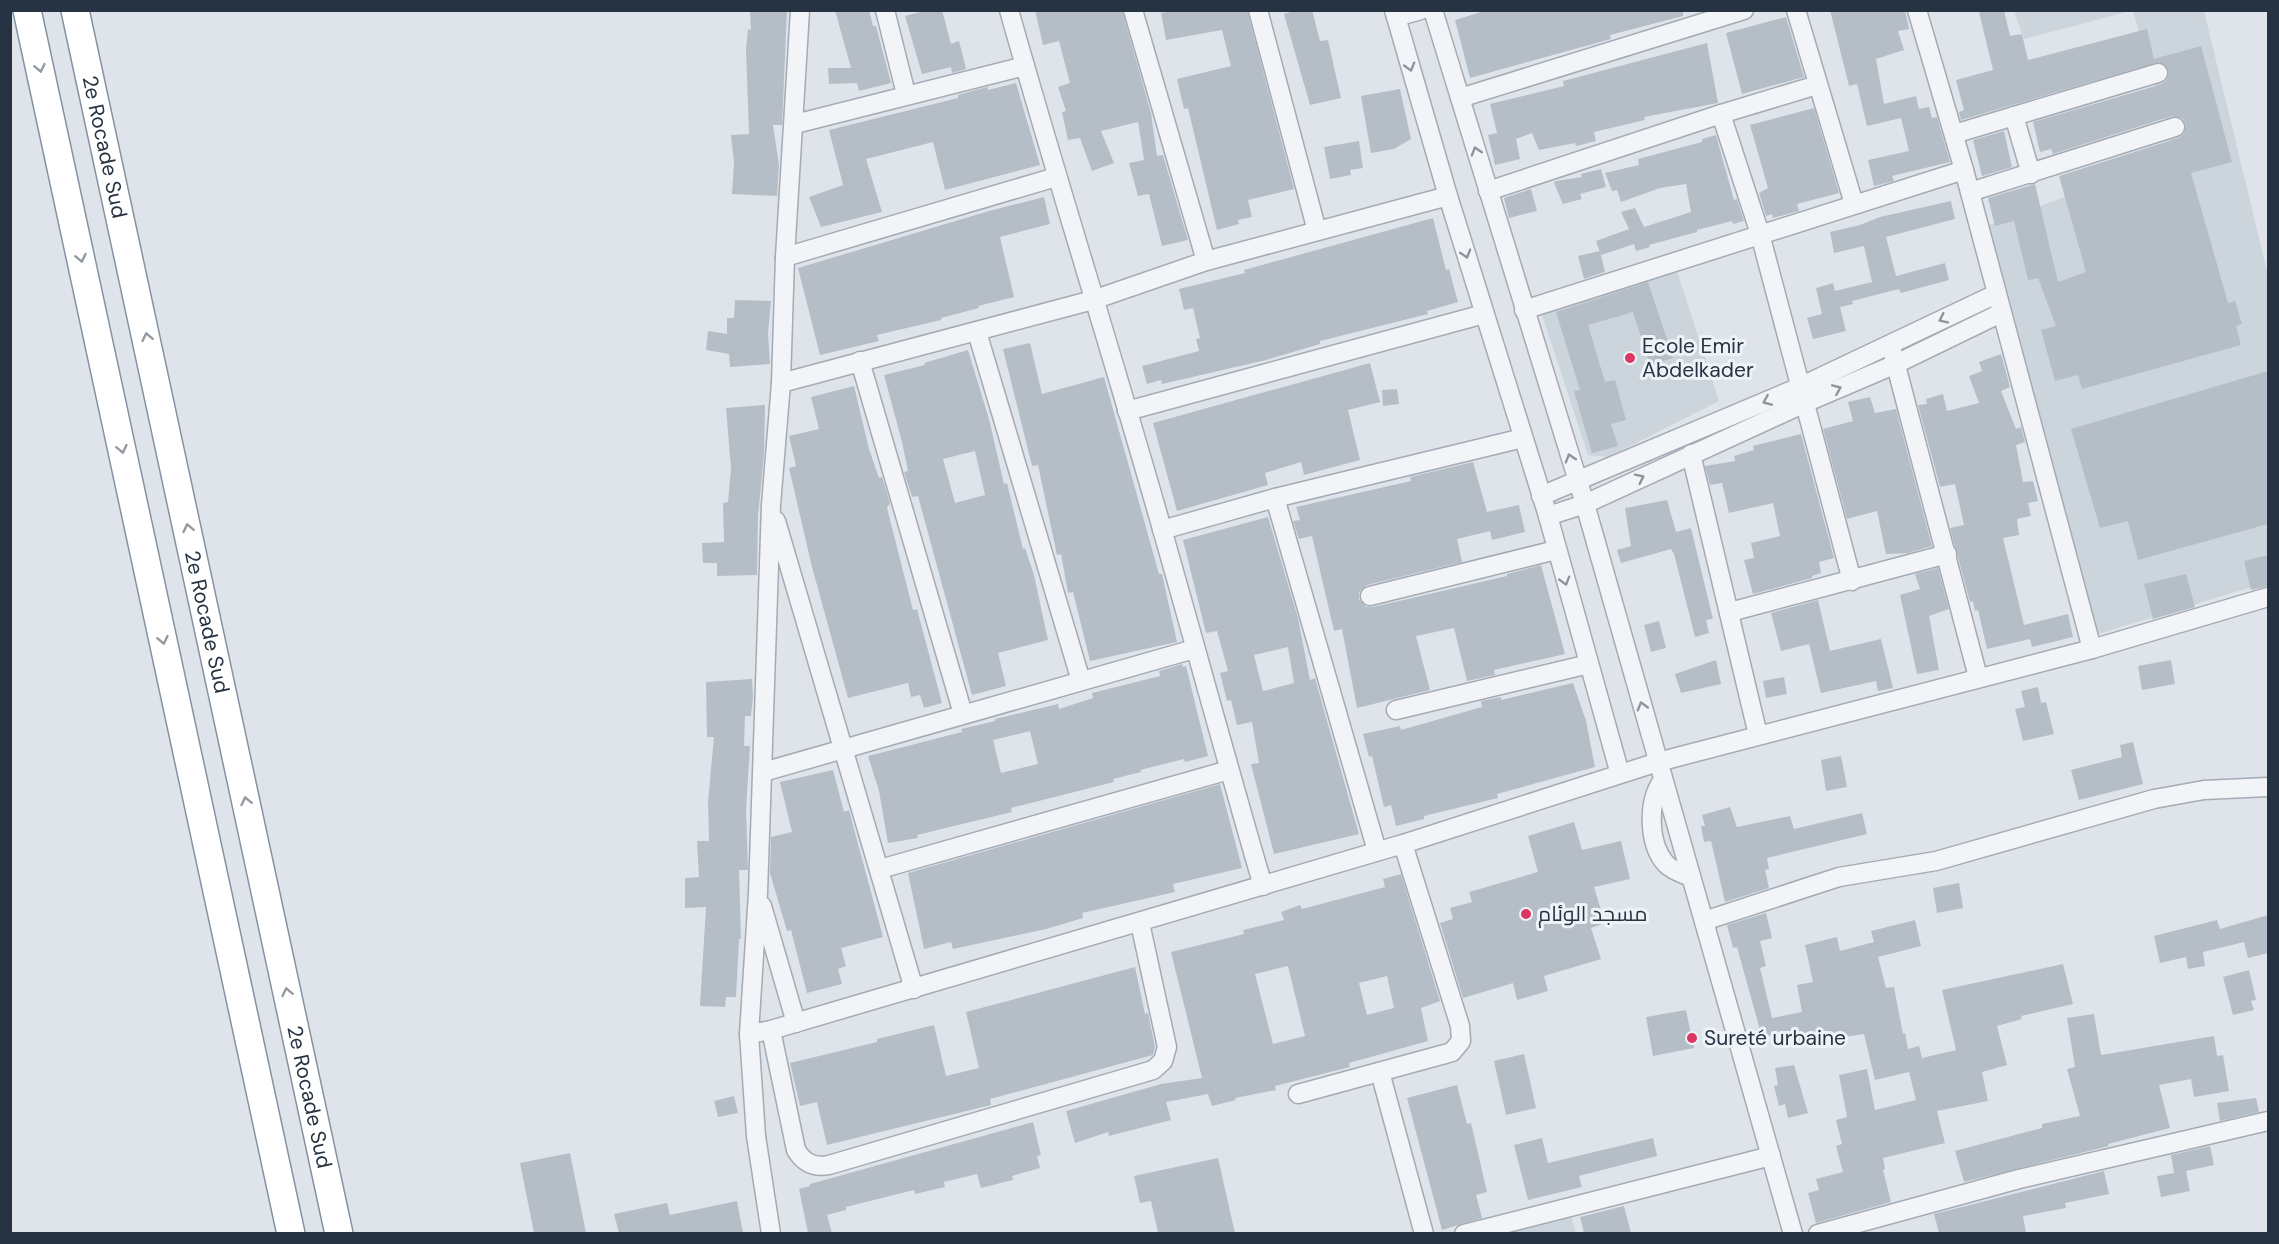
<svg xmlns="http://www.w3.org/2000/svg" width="2279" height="1244" font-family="'DM Sans',Cairo,sans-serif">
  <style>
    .built { fill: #ccd4dc }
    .building { fill: #b5bec7; fill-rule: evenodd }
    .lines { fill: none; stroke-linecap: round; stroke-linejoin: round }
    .minor-casing { stroke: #a4abb4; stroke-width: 21 }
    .highway-casing { stroke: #8493a2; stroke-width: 30 }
    .minor { stroke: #f2f4f7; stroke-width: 18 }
    .highway { stroke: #fff; stroke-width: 27 }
    .oneway { stroke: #8c949c }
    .oneway2 { stroke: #9299a0 }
    .poi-dot { fill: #dc3662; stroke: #eef3f7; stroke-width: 2 }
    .labels { text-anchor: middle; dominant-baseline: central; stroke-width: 6; stroke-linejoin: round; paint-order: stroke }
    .street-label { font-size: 21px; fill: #263342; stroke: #eef3f7 }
    .poi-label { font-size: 21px; fill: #263342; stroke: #eef3f7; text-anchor: start }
  </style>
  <rect width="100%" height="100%" fill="#dfe4ea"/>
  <g class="built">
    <polygon points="2014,11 2014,10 2130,11 2024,39"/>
    <polygon points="2133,11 2204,11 2268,275 2268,582 2098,634 1986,226 2175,156"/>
    <polygon points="1676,268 1719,401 1608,457 1588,455 1542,315"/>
    <polygon points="1570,1212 1576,1233 1493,1234"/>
  </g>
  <g class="building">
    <polygon points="750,10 787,10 782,125 773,125 779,165 777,196 732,194 734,163 731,135 749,134 746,49 748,29 751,30"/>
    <polygon points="835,10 869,10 873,26 876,26 891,83 859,91 857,83 829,84 828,68 851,68"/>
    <polygon points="928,10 942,10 951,44 959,41 966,69 952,73 951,67 922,74 905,16"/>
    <polygon points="1035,10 1122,10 1151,113 1157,156 1163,155 1188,240 1162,246 1149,194 1138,196 1129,163 1144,160 1138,122 1101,131 1114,163 1092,171 1080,138 1068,140 1062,112 1066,111 1058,87 1070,83 1059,41 1043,45"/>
    <polygon points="1178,10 1247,10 1294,189 1248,200 1252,217 1238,220 1239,224 1217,230 1188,108 1184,109 1177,79 1231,66 1222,30 1166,40 1161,13"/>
    <polygon points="1297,10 1312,10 1320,41 1328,40 1341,98 1310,105 1284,14"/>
    <polygon points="1488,10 1683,10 1683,16 1610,35 1611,39 1470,78 1455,20"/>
    <polygon points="1830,10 1905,10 1909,29 1898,31 1904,50 1876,59 1884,104 1916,96 1919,109 1929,107 1932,118 1937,117 1950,162 1892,176 1894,181 1874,186 1868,160 1909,151 1901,118 1867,126 1857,84 1849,86"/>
    <polygon points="1988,10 2004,10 2010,36 2022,34 2028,60 2147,29 2154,59 2201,46 2232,162 2191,173 2228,303 2235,301 2242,324 2236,326 2241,345 2082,389 2078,375 2055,381 2041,330 2056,326 2038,278 2028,280 2014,221 1995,226 1988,198 2035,184 2058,282 2086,272 2059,176 2178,138 2184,134 2186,124 2182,118 2172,116 2053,154 2051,149 2040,152 2033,122 2162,84 2167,80 2169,70 2160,62 1961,120 1959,112 1964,110 1956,80 1993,70 1979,12"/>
    <polygon points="1786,17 1804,77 1742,94 1726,33"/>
    <polygon points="1707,43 1718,103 1644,117 1645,120 1594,132 1596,141 1576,146 1575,143 1539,150 1532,133 1516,139 1520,159 1495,165 1488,135 1497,133 1490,104 1564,86 1563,81"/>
    <polygon points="1016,83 1040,165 945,190 933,142 866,159 882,212 821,227 809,197 843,185 829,130 958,98 958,95 979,89 988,87 988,90"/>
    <polygon points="1400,89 1411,139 1394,149 1371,153 1361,96"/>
    <polygon points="1814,108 1839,193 1797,204 1799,211 1773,218 1772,214 1766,216 1759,193 1768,188 1750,125"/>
    <polygon points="2004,131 2012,167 1982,176 1973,140"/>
    <polygon points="1716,135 1734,200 1737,199 1744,221 1733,224 1732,221 1697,230 1697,232 1649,245 1650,247 1636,251 1634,244 1601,255 1596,241 1629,229 1621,212 1635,208 1644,227 1691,212 1686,184 1660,188 1621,202 1617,190 1612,191 1605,173 1639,165 1638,159 1702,142 1702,139"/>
    <polygon points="1359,141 1363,168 1350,170 1351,175 1330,179 1324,147"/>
    <polygon points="1601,169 1606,187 1580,194 1582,199 1563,204 1554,183 1556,181 1582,177 1581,174"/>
    <polygon points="1531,189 1537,211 1509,218 1504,198"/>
    <polygon points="1044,197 1050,224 1000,237 1014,297 978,306 979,308 941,318 941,320 877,335 879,341 820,355 798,268 989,211"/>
    <polygon points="1951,201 1955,219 1886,237 1896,276 1945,263 1949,280 1901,293 1899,289 1852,301 1853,304 1840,307 1846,331 1813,339 1807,318 1822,314 1816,288 1833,283 1835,291 1872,282 1864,246 1834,253 1830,232 1860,225 1880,217"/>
    <polygon points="1433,218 1446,270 1449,269 1458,302 1427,311 1428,314 1320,341 1320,344 1266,360 1162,384 1161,380 1147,384 1142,366 1199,351 1196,339 1200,338 1193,308 1184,310 1179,289 1245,273 1244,270"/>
    <polygon points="1600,251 1605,272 1584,279 1578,256"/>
    <polygon points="1648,282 1673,358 1650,365 1633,312 1588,325 1605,382 1615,380 1626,420 1611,424 1618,446 1592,453 1574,391 1580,390 1556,312"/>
    <polygon points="735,300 771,301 768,333 770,364 730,367 729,354 706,350 708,331 727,334 727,318 734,318"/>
    <polygon points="1030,343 1042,394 1104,377 1159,574 1162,574 1177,642 1090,661 1073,592 1068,593 1061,554 1057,555 1038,465 1032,466 1003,349"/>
    <path d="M 968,350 L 989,419 L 1004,484 L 1007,483 L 1023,549 L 1025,548 L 1034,575 L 1048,640 L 998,653 L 1006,686 L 972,695 L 918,496 L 912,497 L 904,472 L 908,471 L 902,442 L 884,375 L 925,365 L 924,363 ZM 975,451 L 985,495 L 955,503 L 943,459 Z"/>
    <polygon points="2001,354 2010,387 2001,391 2016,429 2021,427 2025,442 2016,445 2023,482 2033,481 2038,501 2028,503 2031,516 2017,519 2019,535 2003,538 2024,625 2068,614 2073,637 2032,647 2030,639 1987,649 1978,610 1975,611 1973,601 1970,602 1950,528 1964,525 1955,484 1940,487 1918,405 1927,404 1926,399 1943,394 1947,411 1979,403 1969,376 1982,371 1979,362"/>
    <polygon points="1370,363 1380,402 1348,410 1360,460 1304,475 1301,462 1265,473 1268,485 1177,511 1153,423"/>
    <polygon points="2268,371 2268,524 2138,560 2128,521 2100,528 2071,429"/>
    <polygon points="854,386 869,449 879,478 882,477 890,503 887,508 913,610 917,609 942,703 924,708 920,695 911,697 908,683 848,698 812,567 789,468 796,466 789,436 819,429 811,397"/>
    <polygon points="1397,389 1399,404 1383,406 1382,390"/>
    <polygon points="1870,397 1875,413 1896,409 1932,546 1908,553 1886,554 1877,511 1847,519 1823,429 1853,421 1848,402"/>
    <polygon points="765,405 764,454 758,516 757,575 717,576 717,563 703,563 702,543 724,542 723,503 728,502 731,468 726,408"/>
    <polygon points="1801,434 1834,558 1819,562 1821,573 1812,576 1812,578 1753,594 1744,560 1754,558 1751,543 1780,536 1773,503 1729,513 1722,483 1710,485 1705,466 1735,461 1734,456 1754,450 1753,446"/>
    <polygon points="1473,462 1487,512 1519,505 1525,532 1492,540 1490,531 1457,539 1462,562 1367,585 1359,592 1359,599 1366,607 1373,607 1507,576 1507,574 1541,565 1565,654 1494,670 1495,675 1467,681 1454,628 1416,636 1430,690 1357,708 1342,629 1334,631 1312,536 1299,539 1293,521 1300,520 1296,507 1411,481 1410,477"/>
    <polygon points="1667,500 1676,532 1691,528 1713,619 1706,620 1709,633 1695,637 1674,554 1671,549 1621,563 1617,550 1631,546 1625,508"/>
    <path d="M 1268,517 L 1298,618 L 1310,680 L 1315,678 L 1359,834 L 1274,854 L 1251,764 L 1259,763 L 1252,722 L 1237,725 L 1231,700 L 1227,701 L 1220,673 L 1228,671 L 1217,631 L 1206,633 L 1183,540 ZM 1288,647 L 1294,683 L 1263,691 L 1254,655 Z"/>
    <polygon points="2268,555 2268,586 2251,590 2244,561"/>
    <polygon points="1938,568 1949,609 1929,616 1939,670 1917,674 1900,595 1920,589 1915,574"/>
    <polygon points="2186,574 2195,607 2153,619 2144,584"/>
    <polygon points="1818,600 1830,651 1881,639 1893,688 1878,691 1876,681 1821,693 1809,644 1781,651 1771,613"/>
    <polygon points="1659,621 1666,648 1651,652 1644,625"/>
    <polygon points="1716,660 1721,684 1681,693 1675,674"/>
    <polygon points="2171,660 2175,684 2142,690 2138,666"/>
    <path d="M 1182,664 L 1183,667 L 1186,666 L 1208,756 L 1185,762 L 1184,759 L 1140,770 L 1141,772 L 1113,779 L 1114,782 L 1011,808 L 1012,812 L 917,835 L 918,838 L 888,843 L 879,791 L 868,756 L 962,732 L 961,729 L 995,721 L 995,719 L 1058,704 L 1059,709 L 1093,698 L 1092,693 L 1160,676 L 1159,671 ZM 1030,731 L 1038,764 L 1001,773 L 993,740 Z"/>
    <polygon points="1784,677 1787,694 1766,698 1763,681"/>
    <polygon points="752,679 753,697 751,716 745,716 744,746 750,746 746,810 748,870 739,870 741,939 739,939 736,997 726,997 725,1007 700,1006 706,907 685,908 685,878 699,877 697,841 709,841 708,801 714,737 707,737 706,682"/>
    <polygon points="1573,683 1586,721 1595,767 1497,794 1498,798 1424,816 1424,819 1396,826 1391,805 1384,807 1372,756 1369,757 1363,734 1400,726 1401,730 1482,707 1481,701 1501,697 1501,700"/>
    <polygon points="2038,687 2041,703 2046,702 2054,734 2023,741 2015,709 2025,707 2021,691"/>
    <polygon points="2133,742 2143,784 2079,800 2071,770 2122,757 2120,745"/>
    <polygon points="1841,756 1847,787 1826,791 1821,760"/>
    <polygon points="833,770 844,812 849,810 883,937 841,948 846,966 838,969 842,984 807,993 791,930 787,931 770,873 771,837 792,832 780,782"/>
    <polygon points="1220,784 1242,868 1173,884 1175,892 1082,913 1083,918 1046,929 953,949 951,942 924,949 908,873"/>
    <polygon points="1730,807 1737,827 1790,816 1794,829 1862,813 1867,834 1767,858 1769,869 1765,870 1769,888 1725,902 1711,841 1704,842 1701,826 1705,826 1702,815"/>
    <polygon points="1574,822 1582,850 1621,841 1630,879 1594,887 1605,923 1591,928 1601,959 1544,976 1548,991 1517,1000 1513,983 1463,998 1440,923 1453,919 1450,908 1472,902 1469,892 1538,872 1528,836"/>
    <path d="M 1401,874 L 1440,1001 L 1421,1008 L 1428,1041 L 1349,1063 L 1350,1067 L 1275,1086 L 1276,1090 L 1235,1098 L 1236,1100 L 1212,1106 L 1208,1094 L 1166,1102 L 1171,1120 L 1109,1136 L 1108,1132 L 1075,1143 L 1066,1111 L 1161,1084 L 1202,1078 L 1171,952 L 1244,934 L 1243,930 L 1284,920 L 1281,912 L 1300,905 L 1302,909 L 1385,887 L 1383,879 ZM 1288,966 L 1305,1036 L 1273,1044 L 1255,974 ZM 1387,976 L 1394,1008 L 1367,1015 L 1359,983 Z"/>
    <polygon points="1959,883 1963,908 1937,913 1933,888"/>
    <polygon points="1766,913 1772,938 1760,941 1766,966 1760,968 1772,1018 1802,1012 1797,985 1813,982 1805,945 1837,937 1840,951 1874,942 1871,931 1915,920 1921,946 1878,957 1886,988 1894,987 1903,1034 1905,1033 1908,1049 1919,1046 1922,1058 1956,1050 1942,990 2063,964 2073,1004 2021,1016 2022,1019 1997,1026 2007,1065 1982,1072 1988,1101 1937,1111 1945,1143 1883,1158 1885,1169 1883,1170 1891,1202 1816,1223 1808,1193 1819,1190 1816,1179 1843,1172 1836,1146 1842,1144 1836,1120 1847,1117 1839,1075 1867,1069 1875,1110 1916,1100 1909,1072 1875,1080 1864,1034 1831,1039 1830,1032 1798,1043 1794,1030 1762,1037 1737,947 1733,948 1727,925"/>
    <polygon points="2268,915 2268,953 2248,958 2244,942 2203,952 2205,966 2188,969 2186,957 2160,963 2154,936 2217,920 2220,929"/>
    <polygon points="1135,967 1145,1014 1148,1013 1155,1047 1153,1055 990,1099 991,1105 827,1145 817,1102 800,1106 790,1063 877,1042 877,1039 934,1025 946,1076 979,1068 966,1012"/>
    <polygon points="2249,970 2256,1000 2251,1001 2254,1010 2233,1015 2223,977"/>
    <polygon points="1686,1010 1694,1048 1653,1056 1646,1017"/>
    <polygon points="2094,1014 2101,1055 2214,1036 2217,1056 2223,1055 2229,1091 2194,1097 2191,1079 2159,1085 2170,1128 2108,1144 2109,1146 2101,1148 1964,1182 1955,1151 2042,1128 2042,1124 2080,1116 2067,1069 2075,1067 2067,1018"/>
    <polygon points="1524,1054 1536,1108 1506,1115 1494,1061"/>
    <polygon points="1794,1065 1808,1113 1788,1118 1785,1104 1779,1106 1774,1086 1778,1085 1775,1068"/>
    <polygon points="1457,1085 1467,1124 1471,1123 1487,1192 1476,1195 1482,1218 1442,1230 1407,1098"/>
    <polygon points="734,1096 738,1113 718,1117 714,1101"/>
    <polygon points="2256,1098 2259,1112 2220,1121 2217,1103"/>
    <polygon points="1033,1122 1041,1155 1037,1156 1040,1168 1012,1176 1013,1180 981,1188 977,1174 944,1182 945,1187 915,1194 914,1190 846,1207 846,1210 827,1215 832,1233 808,1233 799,1189 810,1186 810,1184"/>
    <polygon points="1542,1138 1548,1163 1653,1138 1657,1156 1579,1176 1582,1187 1528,1200 1514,1145"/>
    <polygon points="2210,1146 2214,1165 2186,1171 2190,1191 2161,1197 2157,1176 2174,1173 2171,1155"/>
    <polygon points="570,1153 586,1233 534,1233 520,1163"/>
    <polygon points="1218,1158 1235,1233 1158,1233 1151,1201 1140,1203 1134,1176"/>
    <polygon points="2104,1171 2109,1194 2065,1203 2066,1208 2023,1216 2026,1233 1939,1233 1934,1214"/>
    <polygon points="737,1201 743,1233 619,1233 614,1214 667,1203 670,1215"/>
    <polygon points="1624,1206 1631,1233 1584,1233 1580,1217"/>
  </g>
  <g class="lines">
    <defs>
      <g id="minor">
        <polyline points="885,10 906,94"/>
        <path d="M 1009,10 C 1058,184 1113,356 1162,529 C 1196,648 1228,767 1263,886"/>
        <polyline points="1133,10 1206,261"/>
        <polyline points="1258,10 1317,231"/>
        <polyline points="1394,10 1448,196 1548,516 1620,774"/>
        <polyline points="1433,10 1585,504 1793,1234"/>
        <polyline points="1796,10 1854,204"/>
        <polyline points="1917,10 1964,170 2092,649"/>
        <polyline points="1396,17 1421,10"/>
        <polyline points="1460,98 1744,10"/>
        <polyline points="1721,114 1760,234 1852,581"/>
        <polyline points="2014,116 2031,174"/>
        <polyline points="795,124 1025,66"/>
        <polyline points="1954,134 2158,73"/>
        <polyline points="1488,191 1721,114 1817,85"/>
        <polyline points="1970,192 2175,127"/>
        <polyline points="785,257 1056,177"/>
        <polyline points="1524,310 1964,170"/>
        <polyline points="977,332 1081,681"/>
        <polyline points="1893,354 1978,677"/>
        <polyline points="860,361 963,714"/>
        <polyline points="781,383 1093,300 1206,261 1448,196"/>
        <polyline points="1127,411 1484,314"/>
        <polyline points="1691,454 1758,735"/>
        <polyline points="1541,496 1802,386 1996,294"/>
        <polyline points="1275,498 1377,851"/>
        <polyline points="1548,516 1585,504 1807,402 1896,364 2001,313"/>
        <polyline points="776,521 914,989"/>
        <polyline points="1162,530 1275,498 1523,438"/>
        <polyline points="1370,596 1556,550"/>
        <polyline points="1730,612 1947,554"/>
        <polyline points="1396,710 1589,664"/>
        <polyline points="763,772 1194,649"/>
        <path d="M 1663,780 C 1647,801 1648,844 1666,864 C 1673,871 1683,874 1691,877"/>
        <polyline points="880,869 1229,770"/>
        <polyline points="762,906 796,1023"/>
        <polyline points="1704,921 1839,877 1936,861 2154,799 2204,790 2268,787"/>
        <path d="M 771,1030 L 796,1150 C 804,1163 814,1168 829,1165 L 1153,1070 L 1163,1061 L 1167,1047 L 1140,923"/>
        <polyline points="749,1034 771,1030 1403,844 1658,762 2092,649 2268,597"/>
        <polyline points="1380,1072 1424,1234"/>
        <polyline points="1298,1094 1445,1054 1452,1052 1461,1041 1460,1026 1403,844"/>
        <polyline points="771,1234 756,1136 749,1034 758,893 771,505 781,383 785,257 800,10"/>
        <polyline points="1464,1234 1771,1156"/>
        <polyline points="1818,1234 2019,1179 2268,1121"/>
      </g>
      <g id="highway">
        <polyline points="27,10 291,1234"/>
        <path id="s1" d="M 75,10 L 339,1234"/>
      </g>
    </defs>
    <use href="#minor" class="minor-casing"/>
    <use href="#highway" class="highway-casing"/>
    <use href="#minor" class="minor"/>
    <use href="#highway" class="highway"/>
  </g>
  <defs><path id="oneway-chevron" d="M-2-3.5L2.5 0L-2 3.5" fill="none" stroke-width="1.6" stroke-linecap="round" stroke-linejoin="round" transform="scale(1.5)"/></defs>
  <g class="oneway">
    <use href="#oneway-chevron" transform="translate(1410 67) rotate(74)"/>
    <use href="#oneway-chevron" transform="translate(1476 151) rotate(-107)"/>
    <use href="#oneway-chevron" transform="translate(1466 254) rotate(73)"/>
    <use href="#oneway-chevron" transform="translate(1943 319) rotate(154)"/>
    <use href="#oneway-chevron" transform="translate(1837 389) rotate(-23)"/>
    <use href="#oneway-chevron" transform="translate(1767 401) rotate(157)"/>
    <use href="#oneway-chevron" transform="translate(1570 458) rotate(-107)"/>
    <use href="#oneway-chevron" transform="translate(1640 478) rotate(-26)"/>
    <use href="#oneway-chevron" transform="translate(1565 581) rotate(74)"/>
    <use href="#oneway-chevron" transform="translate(1642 706) rotate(-106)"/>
  </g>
  <g class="oneway2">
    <use href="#oneway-chevron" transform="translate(40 68) rotate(78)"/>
    <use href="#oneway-chevron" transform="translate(81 258) rotate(78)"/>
    <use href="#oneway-chevron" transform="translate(147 337) rotate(-102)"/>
    <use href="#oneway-chevron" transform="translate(122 449) rotate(78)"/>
    <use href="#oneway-chevron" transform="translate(188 528) rotate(-102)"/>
    <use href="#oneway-chevron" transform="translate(163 640) rotate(78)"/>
    <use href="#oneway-chevron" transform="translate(246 801) rotate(-102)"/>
    <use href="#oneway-chevron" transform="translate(287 992) rotate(-102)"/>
  </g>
  <g class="poi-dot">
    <circle cx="1630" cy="358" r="6"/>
    <circle cx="1526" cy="914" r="6"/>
    <circle cx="1692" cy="1038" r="6"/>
  </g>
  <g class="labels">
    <g class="street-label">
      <text stroke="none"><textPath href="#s1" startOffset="140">2e Rocade Sud</textPath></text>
      <text stroke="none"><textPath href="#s1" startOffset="626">2e Rocade Sud</textPath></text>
      <text stroke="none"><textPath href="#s1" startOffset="1112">2e Rocade Sud</textPath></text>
    </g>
    <g class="poi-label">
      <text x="1642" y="346">Ecole Emir<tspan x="1642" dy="24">Abdelkader</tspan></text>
      <text x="1538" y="914">مسجد الوئام</text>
      <text x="1704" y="1038">Sureté urbaine</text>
    </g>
  </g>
  <rect width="2279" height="1244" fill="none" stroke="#263342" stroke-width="24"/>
</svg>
